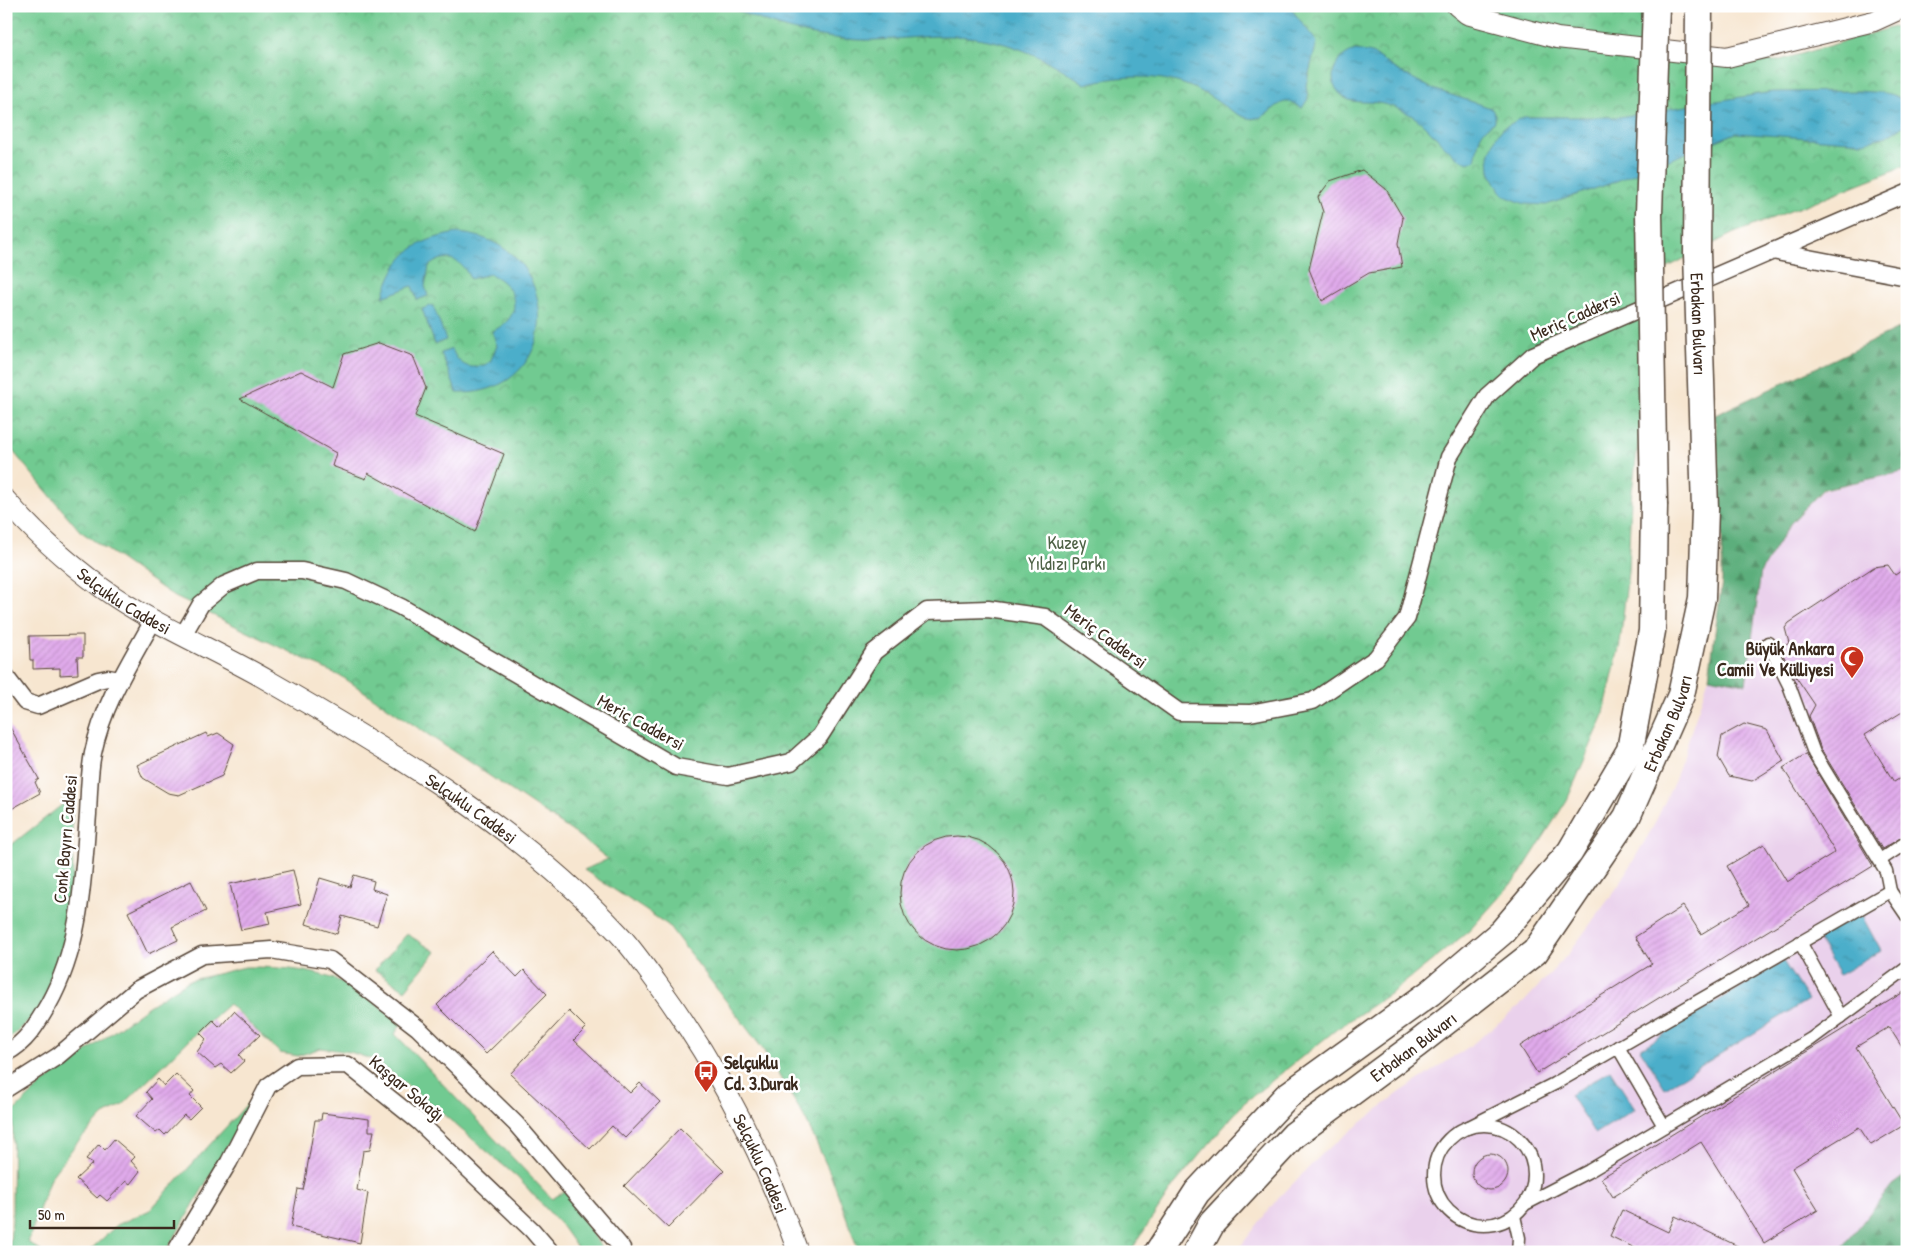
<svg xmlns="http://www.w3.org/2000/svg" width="1913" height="1258" font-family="'Patrick Hand',sans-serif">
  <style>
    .built { fill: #ead1ec }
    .grass { fill: #71ca91; stroke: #567a58 }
    .forest { fill: url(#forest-firs); stroke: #4c6c4c }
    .park { fill: url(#park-crowns); stroke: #567a58 }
    .water { fill: url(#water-ripples); stroke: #436c74 }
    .building { fill: url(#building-hatch) }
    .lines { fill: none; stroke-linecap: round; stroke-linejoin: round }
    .pedestrian-casing { stroke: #574639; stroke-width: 15 }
    .minor-casing { stroke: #574639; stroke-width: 19 }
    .tertiary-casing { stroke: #574639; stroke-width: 22 }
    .trunk-casing { stroke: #574639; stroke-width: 29 }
    .pedestrian { stroke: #fff; stroke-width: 12 }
    .minor { stroke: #fff; stroke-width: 16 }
    .tertiary { stroke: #fff; stroke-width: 20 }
    .trunk { stroke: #fff; stroke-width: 26 }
    .trunk-bridge-casing { stroke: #574639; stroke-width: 29; stroke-linecap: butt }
    .trunk-bridge { stroke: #fff; stroke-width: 26 }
    .labels { text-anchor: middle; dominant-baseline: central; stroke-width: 5; stroke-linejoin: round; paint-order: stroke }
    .street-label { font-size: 18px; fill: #3b2a1e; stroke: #fff }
    .park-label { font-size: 18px; fill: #4e6246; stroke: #fff }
    .poi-label { font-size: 18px; font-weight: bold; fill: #3b2a1e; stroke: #fff; text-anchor: end }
  </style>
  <defs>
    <pattern id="forest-firs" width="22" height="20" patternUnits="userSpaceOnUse" patternTransform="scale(1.25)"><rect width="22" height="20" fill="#5cae7b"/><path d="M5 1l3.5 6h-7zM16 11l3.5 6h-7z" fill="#4d8e64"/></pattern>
    <pattern id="park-crowns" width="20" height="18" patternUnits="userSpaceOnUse" patternTransform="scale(1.25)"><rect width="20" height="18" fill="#71ca91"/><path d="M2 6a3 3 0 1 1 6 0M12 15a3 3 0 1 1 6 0" fill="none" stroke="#5ea476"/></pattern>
    <pattern id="water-ripples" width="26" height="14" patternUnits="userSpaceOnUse" patternTransform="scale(1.25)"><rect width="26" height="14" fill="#4baeca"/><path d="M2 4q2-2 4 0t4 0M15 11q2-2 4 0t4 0" fill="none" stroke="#408ea3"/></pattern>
    <pattern id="building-hatch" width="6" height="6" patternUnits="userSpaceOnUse" patternTransform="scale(1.25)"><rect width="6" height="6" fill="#e0aaeb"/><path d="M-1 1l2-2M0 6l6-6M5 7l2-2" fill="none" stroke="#c192c9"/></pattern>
  </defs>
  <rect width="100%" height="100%" fill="#fff"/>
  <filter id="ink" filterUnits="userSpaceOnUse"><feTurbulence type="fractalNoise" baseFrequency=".02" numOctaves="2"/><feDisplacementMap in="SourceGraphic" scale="10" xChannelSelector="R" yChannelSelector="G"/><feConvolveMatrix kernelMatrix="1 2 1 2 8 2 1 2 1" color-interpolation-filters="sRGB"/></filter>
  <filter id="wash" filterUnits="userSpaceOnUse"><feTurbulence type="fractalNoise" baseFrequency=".0096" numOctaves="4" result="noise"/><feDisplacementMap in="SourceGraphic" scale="20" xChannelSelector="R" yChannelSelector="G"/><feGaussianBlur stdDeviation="1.12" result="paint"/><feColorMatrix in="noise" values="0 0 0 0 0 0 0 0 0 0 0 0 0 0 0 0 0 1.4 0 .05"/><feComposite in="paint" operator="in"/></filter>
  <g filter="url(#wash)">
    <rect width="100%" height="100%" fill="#f7e6d0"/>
    <polygon class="built" points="1907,471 1907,1174 1892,1185 1839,1252 1236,1252 1275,1202 1325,1151 1399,1093 1470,1046 1500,1022 1525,1001 1569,953 1619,885 1653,827 1675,780 1709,677 1746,684 1761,571 1790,524 1823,490"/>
    <g class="grass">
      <polygon points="72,797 73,882 65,960 37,1014 9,1039 6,1039 6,849"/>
      <path d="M 245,967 C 280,967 316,969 348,985 C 367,994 385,1011 402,1023 L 395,1034 L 552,1199 L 565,1191 L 604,1252 L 580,1252 L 561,1225 L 517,1177 L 430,1103 L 374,1060 L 350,1052 L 321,1048 L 298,1056 L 280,1053 L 229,1004 L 192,1037 L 123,1105 L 104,1115 L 76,1144 L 50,1178 L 28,1242 L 42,1252 L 9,1252 L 12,1221 L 13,1112 L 41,1085 L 147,1007 L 188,981 Z"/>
      <polygon points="259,1091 166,1252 88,1252 117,1225 150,1210"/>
    </g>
    <g class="forest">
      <polygon points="1907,325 1907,471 1823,489 1790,524 1761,571 1746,684 1709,677 1722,581 1722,534 1715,415"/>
      <polygon points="1907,1174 1907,1252 1839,1252 1892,1185"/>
    </g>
    <g class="park">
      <polygon points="6,6 1647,6 1644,61 1777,61 1907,23 1907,165 1732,234 1641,281 1646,384 1631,499 1628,571 1620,644 1603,717 1567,800 1520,874 1469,931 1394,991 1337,1029 1244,1103 1174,1185 1130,1252 859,1252 831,1175 805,1118 762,1048 668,925 584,870 608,859 576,834 344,678 175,597 80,531 6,443"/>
      <polygon points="407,934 436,952 405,990 375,970"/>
    </g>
    <g class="water">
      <path d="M 728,6 L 1289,6 L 1317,42 L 1306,85 L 1308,99 L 1302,108 C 1298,106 1293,102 1288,102 C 1275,100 1267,125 1244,117 C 1230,112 1217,100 1204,93 C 1168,73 1124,74 1085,84 C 1045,56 1002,37 952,36 C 916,35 881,43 845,39 C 805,36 765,24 728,6 Z"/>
      <path d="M 1356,50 L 1372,53 L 1395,69 L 1433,89 L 1491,108 L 1495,114 L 1495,122 C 1476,133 1480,141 1475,160 L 1468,163 C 1445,154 1434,130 1414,117 C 1403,110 1391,105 1378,103 C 1368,101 1355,104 1345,98 C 1323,83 1334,55 1356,50 Z"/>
      <path d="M 1859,91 C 1876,93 1897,90 1907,106 L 1905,125 L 1887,136 L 1864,142 L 1736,133 L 1609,184 L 1546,205 L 1525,204 L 1507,197 L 1500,191 L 1490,172 L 1489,155 L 1496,137 L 1503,128 L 1523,117 L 1619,117 L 1772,92 Z"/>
      <path d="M 457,233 C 566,240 568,396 457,393 L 441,353 L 452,349 C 459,367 473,372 490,362 L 497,346 L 492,331 C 524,318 519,287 490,274 L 470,279 C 462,259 446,252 429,266 L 425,286 L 428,296 L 417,300 L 412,286 L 383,297 C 395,255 414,240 457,233 Z"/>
      <polygon points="433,305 446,340 435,344 422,309"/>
      <polygon points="1861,914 1881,951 1839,975 1817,937"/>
      <polygon points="1783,961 1808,1000 1665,1088 1640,1049"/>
      <polygon points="1610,1070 1635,1109 1595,1134 1570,1095"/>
    </g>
    <g id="blocks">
      <g class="building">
        <polygon points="1362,170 1386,189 1403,218 1398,243 1402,267 1369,273 1322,301 1309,269 1323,212 1318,197 1330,181"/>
        <polygon points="379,343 413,356 426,388 415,416 504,454 475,532 368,473 366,479 332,466 336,453 240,399 301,371 333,387 344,354"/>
        <polygon points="1888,565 1895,575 1907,567 1907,709 1865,735 1894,782 1907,774 1907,834 1882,849 1821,749 1809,716 1815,705 1790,668 1780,649 1789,643 1785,628 1789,623 1874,567"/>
        <polygon points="83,635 83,657 77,657 78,674 60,675 60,668 33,669 33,660 30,660 29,636"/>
        <polygon points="6,720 39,779 35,782 40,793 6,812"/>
        <polygon points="1744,724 1767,730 1784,761 1752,781 1729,776 1718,757 1722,736"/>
        <polygon points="206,733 208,737 218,733 234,744 222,776 179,795 168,793 143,778 137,765"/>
        <polygon points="1806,754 1873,866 1537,1073 1520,1046 1652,964 1635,937 1683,906 1701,934 1749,905 1727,866 1764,844 1787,882 1835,852 1783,768"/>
        <circle cx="957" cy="893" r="57"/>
        <polygon points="293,870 301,904 267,912 270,924 241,930 230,884"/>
        <polygon points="354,875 374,881 372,889 387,894 377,926 342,916 337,934 306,924 320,878 350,887"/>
        <polygon points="191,881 206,911 172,927 178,940 148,954 128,912"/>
        <polygon points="492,951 517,977 524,970 547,994 486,1054 437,1005"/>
        <polygon points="1907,990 1907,1055 1889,1027 1856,1047 1904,1125 1871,1145 1859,1127 1792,1168 1818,1210 1764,1243 1701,1142 1613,1197 1601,1178"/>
        <polygon points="234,1011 260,1035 239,1055 244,1061 231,1073 221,1064 215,1068 197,1052 206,1039 200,1033 213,1020 220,1027"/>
        <polygon points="569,1011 586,1028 574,1040 630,1093 640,1083 660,1102 625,1138 612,1126 590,1149 510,1074"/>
        <polygon points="176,1074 194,1091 190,1096 201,1107 189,1119 184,1115 165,1135 160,1130 156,1133 136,1116 152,1099 146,1092 158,1079 164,1086"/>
        <polygon points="322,1113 369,1119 369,1131 374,1131 370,1150 363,1151 357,1190 368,1193 360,1243 291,1227 298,1189 303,1190 305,1181 315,1120 321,1120"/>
        <polygon points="680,1128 724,1171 668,1228 624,1186"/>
        <polygon points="114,1139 135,1157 131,1161 140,1171 130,1184 126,1181 107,1201 100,1195 97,1198 76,1179 93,1163 86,1159 99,1144 105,1150"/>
        <circle cx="1490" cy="1172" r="18"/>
        <polygon points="1622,1210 1668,1232 1675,1216 1750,1252 1643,1252 1610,1236"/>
      </g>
    </g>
  </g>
  <g filter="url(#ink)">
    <use href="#blocks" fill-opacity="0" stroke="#574639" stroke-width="1"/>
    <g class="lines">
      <defs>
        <g id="pedestrian">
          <polyline points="1768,643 1789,685 1814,753 1886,871 1890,891"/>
          <polyline points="1880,860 1907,842"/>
          <polyline points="1800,942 1841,1017"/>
          <polyline points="1618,1047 1664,1126"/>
          <circle cx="1484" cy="1175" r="50"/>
          <polyline points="1467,1128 1554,1084 1890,891 1907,916"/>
          <polyline points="1527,1203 1589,1171 1811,1039 1907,968"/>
          <polyline points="1514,1216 1519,1238 1518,1252"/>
        </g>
        <g id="minor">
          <polyline points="1772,251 1907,277"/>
          <polyline points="183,635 201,604 224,585 257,571 302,571 346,581 401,607 676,767 728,776 791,762 820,736 874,652 927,611 988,609 1045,617 1179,712 1250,713 1313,701 1376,658 1407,618 1449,457 1487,396 1533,355 1907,193"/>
          <polyline points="6,677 25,702 38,706 98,680 108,678 120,680"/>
          <path d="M 6,1053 C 26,1043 37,1024 48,1005 C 81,946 83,880 88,814 C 89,794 89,773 93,753 C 103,704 130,662 154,619"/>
          <polyline points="6,1089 58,1056 136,990 202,955 271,950 330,960 418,1028 516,1124 622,1248"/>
          <polyline points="175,1252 229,1162 268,1086 297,1066 348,1065 418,1121 532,1230 551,1252"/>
        </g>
        <g id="tertiary">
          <polyline points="1457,6 1467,14 1557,38 1727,57 1874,21 1907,6"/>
          <path id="s1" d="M 6,500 C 34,533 67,562 102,588 C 153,625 214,649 269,681 C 393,752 520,828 619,934 C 633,949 645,967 657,983 C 717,1065 764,1156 798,1252"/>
        </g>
        <g id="trunk">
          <polyline points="1158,1252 1197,1192 1287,1096 1430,993 1502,932 1570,852 1630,750 1652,631 1654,505"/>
          <path id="s2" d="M 1196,1252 L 1212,1223 L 1294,1135 L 1417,1044 L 1535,952 L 1627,817 L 1681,695 L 1702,598 L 1705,509"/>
        </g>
      </defs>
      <use href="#pedestrian" class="pedestrian-casing"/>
      <use href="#minor" class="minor-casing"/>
      <use href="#tertiary" class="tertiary-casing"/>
      <use href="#trunk" class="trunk-casing"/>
      <use href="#pedestrian" class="pedestrian"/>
      <use href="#minor" class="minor"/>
      <use href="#tertiary" class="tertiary"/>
      <use href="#trunk" class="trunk"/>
      <defs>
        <g id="trunk-bridge">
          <path id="s3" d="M 1699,6 L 1697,253 L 1705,509"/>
          <polyline points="1654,505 1649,213 1656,6"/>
        </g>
      </defs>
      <use href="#trunk-bridge" class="trunk-bridge-casing"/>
      <use href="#trunk-bridge" class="trunk-bridge"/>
    </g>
  </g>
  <defs>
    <symbol id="mosque-pin" viewBox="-11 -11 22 30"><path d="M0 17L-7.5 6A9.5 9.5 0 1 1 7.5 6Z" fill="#c8321e" stroke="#fff"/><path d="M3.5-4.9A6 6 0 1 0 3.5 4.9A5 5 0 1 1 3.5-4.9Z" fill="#fff"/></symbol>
    <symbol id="bus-pin" viewBox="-11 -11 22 30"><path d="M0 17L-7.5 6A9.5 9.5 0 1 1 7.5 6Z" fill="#c8321e" stroke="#fff"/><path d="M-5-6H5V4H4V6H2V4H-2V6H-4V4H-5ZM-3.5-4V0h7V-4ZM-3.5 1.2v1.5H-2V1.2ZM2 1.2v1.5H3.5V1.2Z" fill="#fff"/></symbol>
  </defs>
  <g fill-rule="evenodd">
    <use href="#mosque-pin" x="1838" y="644" width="28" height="38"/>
    <use href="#bus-pin" x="692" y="1058" width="28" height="38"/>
  </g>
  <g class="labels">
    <g class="street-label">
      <text transform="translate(1575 316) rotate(-24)">Meriç Caddersi</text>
      <text stroke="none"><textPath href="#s3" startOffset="318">Erbakan Bulvarı</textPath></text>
      <text stroke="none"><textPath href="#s1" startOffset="156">Selçuklu Caddesi</textPath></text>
      <text transform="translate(1106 636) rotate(36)">Meriç Caddersi</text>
      <text transform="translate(641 722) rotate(29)">Meriç Caddersi</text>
      <text stroke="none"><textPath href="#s2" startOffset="722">Erbakan Bulvarı</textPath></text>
      <text stroke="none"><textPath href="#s1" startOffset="561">Selçuklu Caddesi</textPath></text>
      <text transform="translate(65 839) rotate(-85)">Conk Bayırı Caddesi</text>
      <text stroke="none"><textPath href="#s2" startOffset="302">Erbakan Bulvarı</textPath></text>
      <text transform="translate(407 1088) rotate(40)">Kaşgar Sokağı</text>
      <text stroke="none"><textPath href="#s1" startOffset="1026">Selçuklu Caddesi</textPath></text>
    </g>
    <g class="park-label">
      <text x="1067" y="542">Kuzey<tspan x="1067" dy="21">Yıldızı Parkı</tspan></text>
    </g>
    <g class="poi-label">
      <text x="1834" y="648">Büyük Ankara<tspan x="1834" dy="21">Camii Ve Külliyesi</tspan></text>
      <text x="724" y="1062" text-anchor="start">Selçuklu<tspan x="724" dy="21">Cd. 3.Durak</tspan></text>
    </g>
  </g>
  <rect width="1913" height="1258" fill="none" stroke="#fff" stroke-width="25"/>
  <path d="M30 1220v8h144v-8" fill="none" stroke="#3b2a1e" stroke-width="2.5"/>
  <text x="38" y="1220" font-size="15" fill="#3b2a1e" stroke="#ffffff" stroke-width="4" paint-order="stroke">50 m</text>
</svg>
